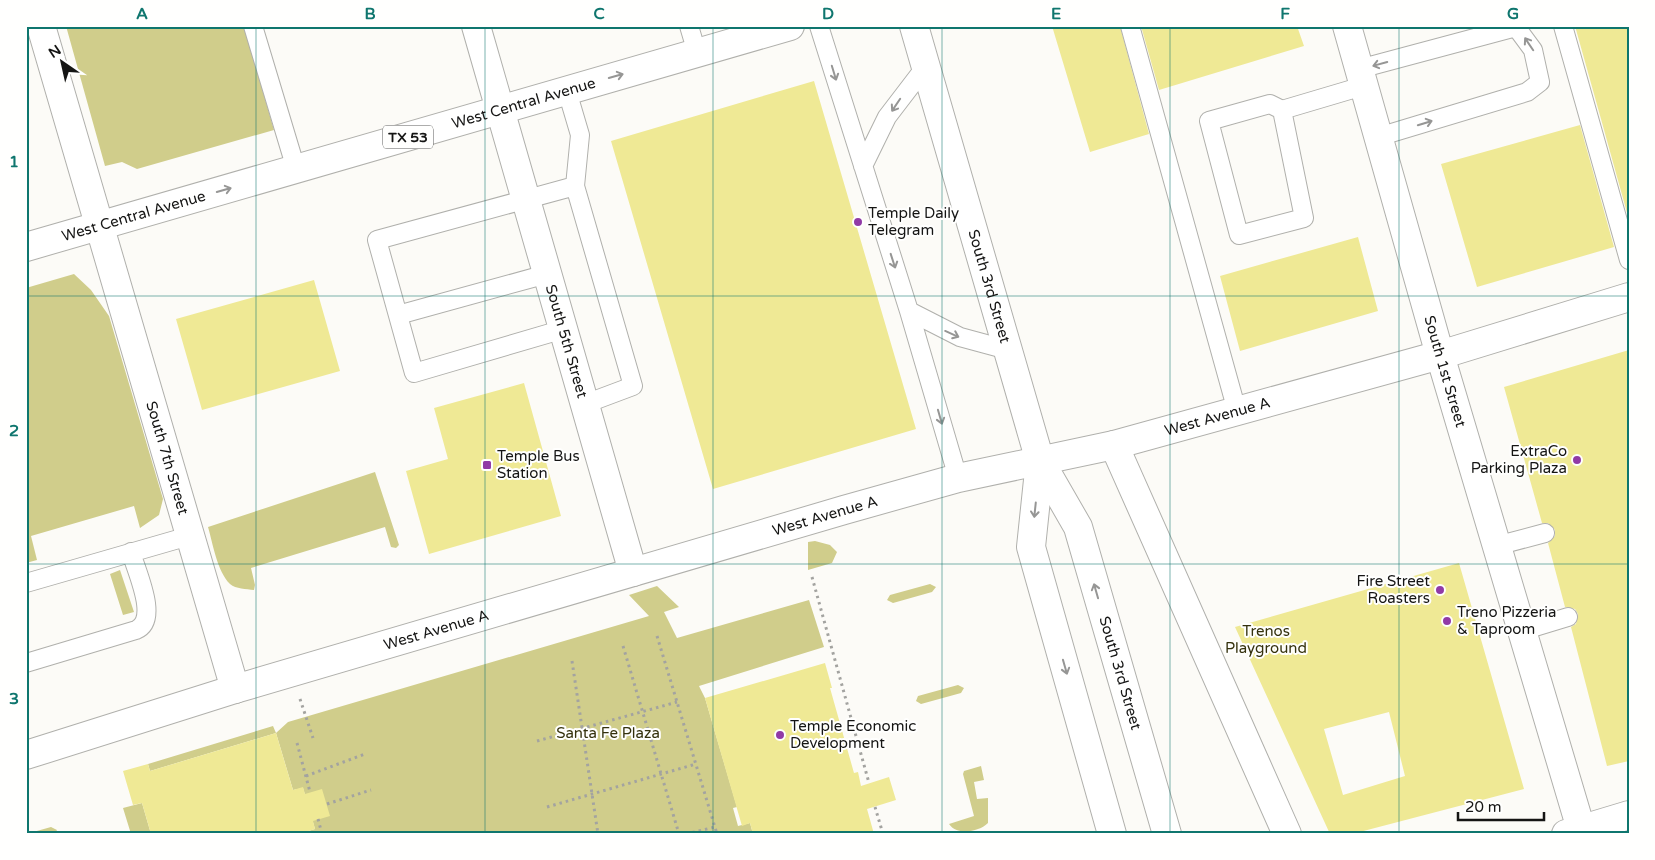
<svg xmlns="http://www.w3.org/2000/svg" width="1655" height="860" font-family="'Varela Round',sans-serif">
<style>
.green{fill:#d0cd8b}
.building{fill:#efe995;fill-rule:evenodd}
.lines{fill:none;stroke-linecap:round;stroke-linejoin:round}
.service-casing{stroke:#b0b0ac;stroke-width:20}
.minor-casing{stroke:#b0b0ac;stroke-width:30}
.primary-casing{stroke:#b0b0ac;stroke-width:30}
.path{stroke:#a3a3a0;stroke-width:3;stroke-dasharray:2.5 4;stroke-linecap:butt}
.service{stroke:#fff;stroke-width:18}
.minor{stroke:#fff;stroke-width:28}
.primary{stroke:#fff;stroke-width:28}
.oneway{stroke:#969695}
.grid{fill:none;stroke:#0f766e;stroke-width:1;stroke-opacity:0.55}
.poi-dot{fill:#913aa6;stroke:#fffffe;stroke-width:2}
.labels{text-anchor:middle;stroke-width:4;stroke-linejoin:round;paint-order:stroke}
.shield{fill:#fffffe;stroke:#5b5b5a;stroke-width:1}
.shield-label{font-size:14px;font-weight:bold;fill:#151514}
.street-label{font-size:15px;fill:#151514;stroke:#fffffe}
.poi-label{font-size:15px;fill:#151514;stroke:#fffffe;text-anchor:start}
.park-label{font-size:15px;fill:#35320d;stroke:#fffffe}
.neatline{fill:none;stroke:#0f766e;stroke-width:2}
.grid-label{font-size:16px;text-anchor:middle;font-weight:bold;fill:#0f766e}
</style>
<rect width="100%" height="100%" fill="#fcfbf7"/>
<path class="green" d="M66,26H244L274,130L137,169L122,162L105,166Z
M74,274L91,290L109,316L163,499L159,515L140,528L134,506L31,536L37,560L26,563V288Z
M375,472L399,545L396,548L391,547L385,527L251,568L255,585L254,590C246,589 236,589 230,584C217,571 213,544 208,527Z
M815,541L830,545L837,552L832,563L808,570V542Z
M120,570L134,612L123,615L110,574Z
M930,584L936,587L932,592L893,603L887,600L890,595Z
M657,586L679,607L664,612L677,638L809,600L824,647L699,686L705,698L737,807L733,808L738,826L750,823L753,834H309L308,831L315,829L303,788L293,790L276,733L150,771L148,764L273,726L276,733L288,722L649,616L629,595Z
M958,685L964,688L961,693L921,704L916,701L918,696Z
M981,766L984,780L974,782L977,799L988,798V823C979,832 957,836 949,824L974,816L963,774L964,771Z
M142,803L151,834H131L123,808Z
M51,827L57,830L55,834H26Z"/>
<path class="building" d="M1052,26H1120L1149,134L1090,152Z
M1141,26H1297L1304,46L1159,90Z
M1575,26H1629V220L1601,119Z
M814,81L916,429L713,489L611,141Z
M1580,125L1614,247L1477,287L1441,164Z
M1358,237L1378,311L1240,351L1220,276Z
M314,280L340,371L202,410L176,319Z
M1629,350V761L1607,766L1571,627L1576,624L1578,614L1575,609L1565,607L1548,543L1555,536V530L1548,523H1542L1504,387Z
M524,383L561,516L429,554L406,471L448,459L434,408Z
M1459,563L1524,789L1352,834H1330L1235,627ZM1389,712L1405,776L1343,795L1324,729Z
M825,663L832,688H830L854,773L858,772L861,786L889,777L896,800L867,809L874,834H753L750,823L742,826L705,698Z
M276,733L293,790L303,787L305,794L322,789L330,816L313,821L315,829L299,834H151L142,803L133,805L123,771L148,764L150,771Z"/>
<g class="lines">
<defs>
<path id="service" d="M253,26L296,169
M689,26L697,53
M819,26L909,311L958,478
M1130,26L1237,411
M1563,26L1629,260
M1359,69L1516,27L1533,50L1540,82L1527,92L1378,137
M567,91L580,135L575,186L633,386L585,404
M1282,110L1304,218L1239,235L1209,121L1270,104L1282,110L1363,86
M863,166L887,117L926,66
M909,311L960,337L1008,350
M398,315L547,274
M564,329L414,373L377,240L575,186
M1496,546L1545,533
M26,583L189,536
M1522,631L1568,617
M26,663L136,630C160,620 136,571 131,552"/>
<g id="minor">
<path id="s1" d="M41,26L235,689"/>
<path id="s2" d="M476,26L633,572"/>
<path id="s3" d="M1347,26L1440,355L1581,829"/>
<path d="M1114,445L1287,834"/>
<path id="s4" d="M26,755L235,689L844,510L958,478L1114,445L1440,355L1629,297"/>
<path d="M1566,834L1629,815"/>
</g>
<g id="primary">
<path id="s5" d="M914,26L1040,461L1078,527L1167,834"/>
<path id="s6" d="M26,247L790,26"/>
<path d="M1040,461L1031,547L1112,834"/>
</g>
</defs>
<use href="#service" class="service-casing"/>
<use href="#minor" class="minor-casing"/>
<use href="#primary" class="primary-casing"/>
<path class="path" d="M812,577L869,783
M657,636L717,834
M623,646L679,834
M572,661L598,834
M300,699L313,738
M537,741L677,702
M297,743L310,792
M306,776L365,754
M327,804L371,790
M547,807L696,764
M875,807L883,834
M318,819L322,834
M686,834L715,827"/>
<use href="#service" class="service"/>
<use href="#minor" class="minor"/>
<use href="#primary" class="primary"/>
</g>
<defs><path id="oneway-shaft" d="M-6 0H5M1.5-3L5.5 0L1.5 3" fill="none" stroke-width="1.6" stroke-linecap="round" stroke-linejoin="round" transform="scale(1.25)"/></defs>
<g class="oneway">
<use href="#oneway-shaft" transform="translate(1529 44) rotate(-124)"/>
<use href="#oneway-shaft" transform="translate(1380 64) rotate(165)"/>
<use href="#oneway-shaft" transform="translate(834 73) rotate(73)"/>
<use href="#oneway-shaft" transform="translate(616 76) rotate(-16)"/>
<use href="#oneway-shaft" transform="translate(896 105) rotate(124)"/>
<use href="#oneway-shaft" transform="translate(1425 123) rotate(-17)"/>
<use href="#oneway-shaft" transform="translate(224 190) rotate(-16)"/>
<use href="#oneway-shaft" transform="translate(893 261) rotate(72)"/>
<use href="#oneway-shaft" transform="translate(952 334) rotate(24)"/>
<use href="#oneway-shaft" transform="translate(940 417) rotate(74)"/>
<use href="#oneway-shaft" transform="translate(1035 510) rotate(96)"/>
<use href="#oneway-shaft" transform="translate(1096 591) rotate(-106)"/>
<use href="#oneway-shaft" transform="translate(1065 667) rotate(74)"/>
</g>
<path class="grid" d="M256,26V834M485,26V834M713,26V834M942,26V834M1170,26V834M1399,26V834M26,296H1629M26,564H1629"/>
<g class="poi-dot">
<circle cx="858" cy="222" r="5"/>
<circle cx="1577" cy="460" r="5"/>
<rect x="482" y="460" width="10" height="10" rx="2.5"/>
<circle cx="1440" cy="590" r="5"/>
<circle cx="1447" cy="621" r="5"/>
<circle cx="780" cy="735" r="5"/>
</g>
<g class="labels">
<rect class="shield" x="383" y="125.5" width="50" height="23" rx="4"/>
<g class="shield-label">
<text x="408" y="142">TX 53</text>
</g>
<g class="street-label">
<text dy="5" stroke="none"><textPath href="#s6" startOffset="518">West Central Avenue</textPath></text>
<text dy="5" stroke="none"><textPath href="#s6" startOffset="112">West Central Avenue</textPath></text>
<text dy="5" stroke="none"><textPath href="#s5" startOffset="271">South 3rd Street</textPath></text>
<text dy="5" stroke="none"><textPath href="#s2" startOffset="328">South 5th Street</textPath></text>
<text dy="5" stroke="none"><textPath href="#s3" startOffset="359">South 1st Street</textPath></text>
<text dy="5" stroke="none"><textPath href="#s4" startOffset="1239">West Avenue A</textPath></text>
<text dy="5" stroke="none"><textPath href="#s1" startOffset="450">South 7th Street</textPath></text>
<text dy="5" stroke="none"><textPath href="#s4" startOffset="834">West Avenue A</textPath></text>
<text dy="5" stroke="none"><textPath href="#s4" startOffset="429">West Avenue A</textPath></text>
<text dy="5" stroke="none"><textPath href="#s5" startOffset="681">South 3rd Street</textPath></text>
</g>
<g class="poi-label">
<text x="868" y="218">Temple Daily<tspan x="868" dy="17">Telegram</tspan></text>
<text x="1567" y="456" text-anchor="end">ExtraCo<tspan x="1567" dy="17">Parking Plaza</tspan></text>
<text x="497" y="461">Temple Bus<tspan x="497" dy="17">Station</tspan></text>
<text x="1430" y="586" text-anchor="end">Fire Street<tspan x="1430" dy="17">Roasters</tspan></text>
<text x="1457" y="617">Treno Pizzeria<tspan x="1457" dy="17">&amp; Taproom</tspan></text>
<text x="790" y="731">Temple Economic<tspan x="790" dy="17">Development</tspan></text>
</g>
<g class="park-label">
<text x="1266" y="636">Trenos<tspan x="1266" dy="17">Playground</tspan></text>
<text x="608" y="738">Santa Fe Plaza</text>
</g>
</g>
<rect width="1655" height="860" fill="none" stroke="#fffffe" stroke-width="55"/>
<g transform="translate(62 62) rotate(326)" stroke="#fffffe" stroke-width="4" paint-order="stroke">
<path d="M0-4L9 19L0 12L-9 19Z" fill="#151514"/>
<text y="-8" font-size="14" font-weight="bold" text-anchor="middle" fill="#151514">N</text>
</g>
<path d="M1458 812v8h86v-8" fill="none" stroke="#151514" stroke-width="2.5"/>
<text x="1465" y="812" font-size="15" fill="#151514" stroke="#fffffe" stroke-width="4" paint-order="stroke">20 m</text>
<rect x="28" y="28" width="1600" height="804" class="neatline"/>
<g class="grid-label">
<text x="142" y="19">A</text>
<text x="370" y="19">B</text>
<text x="599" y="19">C</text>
<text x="828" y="19">D</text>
<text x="1056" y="19">E</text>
<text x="1285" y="19">F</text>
<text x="1513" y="19">G</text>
<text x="14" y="167">1</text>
<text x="14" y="436">2</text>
<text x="14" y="704">3</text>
</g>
</svg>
